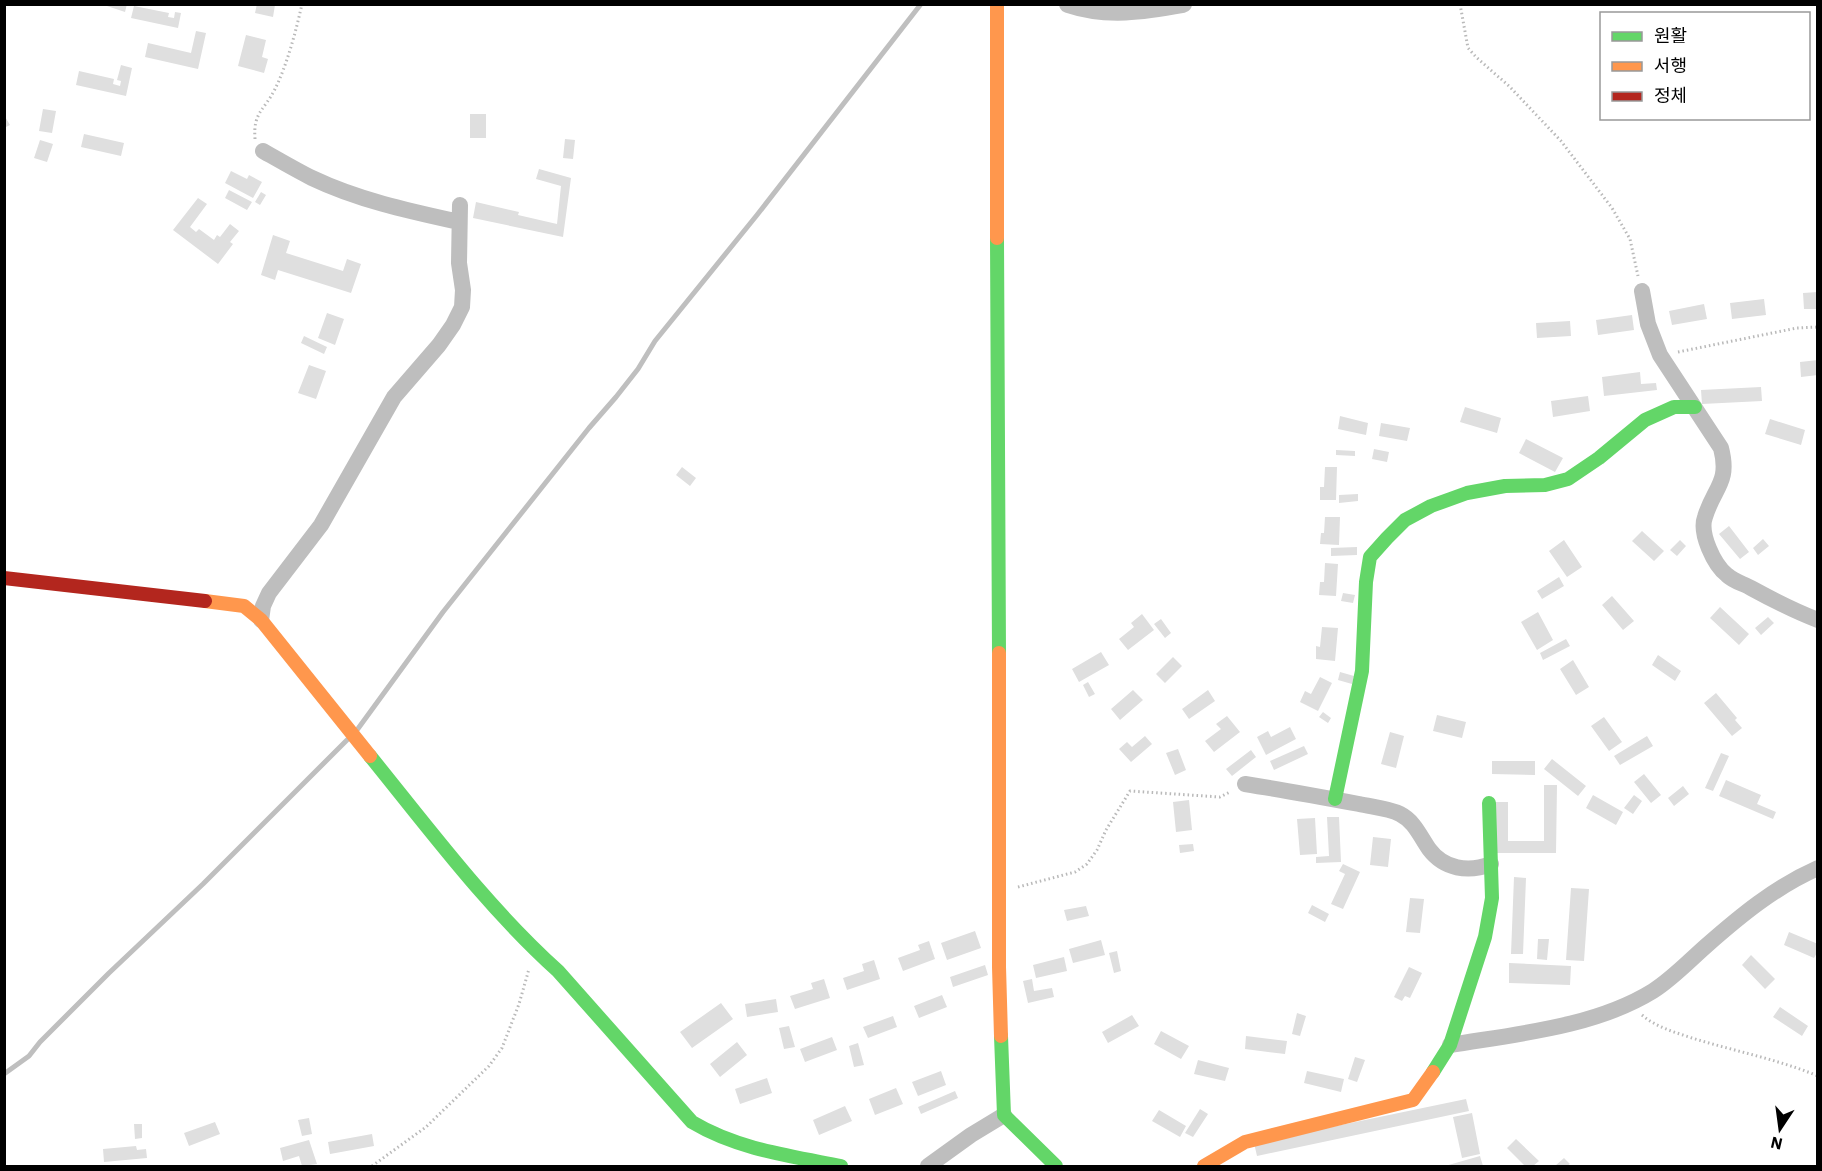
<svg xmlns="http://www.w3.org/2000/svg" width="1822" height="1171" font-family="'IBM Plex Sans','Noto Sans KR',sans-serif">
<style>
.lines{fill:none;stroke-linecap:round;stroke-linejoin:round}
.stream{stroke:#bfbfbf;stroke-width:5}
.canal{stroke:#bfbfbf;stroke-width:18}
.building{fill:#dfdfdf}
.path{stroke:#b9b9b9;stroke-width:3;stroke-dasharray:1.5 3;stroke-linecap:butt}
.street{stroke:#bebebe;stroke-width:16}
.fast{stroke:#63d668;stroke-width:14}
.slow{stroke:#ff974d;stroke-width:14}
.jam{stroke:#b3261e;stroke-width:14}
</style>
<rect width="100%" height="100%" fill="#fff"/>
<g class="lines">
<path class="stream" d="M357,730L443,612L589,428L616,397L638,369L655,341L757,215L921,4
M4,1074L29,1056L40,1042L109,973L203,884L347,740"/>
<path class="canal" d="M1068,4C1106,17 1145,11 1183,4"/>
</g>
<path class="building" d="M101,4H127L125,12Z
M257,4L275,5L273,17L255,13Z
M134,6L169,13L168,17L174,18L175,12L181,13L178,28L131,18Z
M196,31L206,33L198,69L145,57L148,43L191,53Z
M246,35L266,40L262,57L268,59L264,73L238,66Z
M121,65L132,68L126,96L76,85L79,71L114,79L113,84L120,86L121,81L117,80Z
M43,109L56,111L52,133L39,131Z
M470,114H486V138H470Z
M4,115L10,125L4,128Z
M84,134L124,143L121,156L81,147Z
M565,139L575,140L573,159L563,158Z
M40,140L53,144L47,162L34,158Z
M539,169L571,178L563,237L473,218L476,202L519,212L518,215L557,224L561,186L536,179Z
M231,171L247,179L249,175L262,182L253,198L225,183Z
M229,190L252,202L247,210L225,198Z
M261,192L266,195L260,205L255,202Z
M198,198L207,204L190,227L196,232L199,229L214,240L217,235L220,237L230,224L239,231L230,242L233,244L218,264L173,230Z
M273,235L290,241L286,253L343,271L347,259L361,264L351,293L278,270L275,280L261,275Z
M1818,292V309H1804L1803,293Z
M1764,299L1766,315L1732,319L1730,303Z
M1704,304L1707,319L1672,325L1669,311Z
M327,313L344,319L335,345L318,338Z
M1632,315L1634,330L1598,335L1596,320Z
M1570,321L1571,336L1537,338L1536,323Z
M304,336L327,347L324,354L301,343Z
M1818,360V375L1801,377L1800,362Z
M309,365L326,371L316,399L298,393Z
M1640,372L1641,384L1656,383L1657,390L1604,396L1602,377Z
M1761,387L1762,401L1702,404L1701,390Z
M1588,396L1590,411L1553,417L1551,401Z
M1465,407L1501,418L1497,433L1460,422Z
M1340,416L1368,423L1366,435L1338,429Z
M1770,419L1805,430L1801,445L1765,434Z
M1381,423L1410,428L1407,441L1379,436Z
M1526,439L1563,458L1555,472L1519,453Z
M1374,449L1389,452L1387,462L1372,459Z
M1336,450L1355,451V456L1336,455Z
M682,467L696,478L690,486L676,475Z
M1325,467H1337L1336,500H1320V487H1324Z
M1358,494V501L1339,503V495Z
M1325,517H1340L1339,545L1320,544L1321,533H1324Z
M1729,526L1749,552L1740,559L1719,534Z
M1642,531L1664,551L1654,561L1632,541Z
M1763,539L1769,546L1758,555L1753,548Z
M1564,540L1582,567L1567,577L1549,551Z
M1680,540L1686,546L1677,556L1670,550Z
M1357,547V555L1331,556V548Z
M1325,563L1338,564L1336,596L1319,595L1320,582H1324Z
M1559,577L1564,586L1542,599L1537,591Z
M1343,593L1355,595L1353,603L1341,601Z
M1612,596L1634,621L1623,630L1602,605Z
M1720,607L1749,634L1739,645L1710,618Z
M1538,612L1553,640L1537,650L1521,622Z
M1142,614L1154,630L1128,650L1119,639L1134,627L1131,623Z
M1768,617L1774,623L1761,635L1755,628Z
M1161,619L1171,633L1165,638L1154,624Z
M1322,627L1338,628L1335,661L1316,659V646L1320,647Z
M1566,639L1570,646L1543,660L1540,653Z
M1101,652L1109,665L1079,682L1072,669Z
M1658,655L1681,671L1675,681L1652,665Z
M1173,657L1182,666L1165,683L1156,674Z
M1573,660L1589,687L1576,695L1560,669Z
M1340,672L1354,676L1352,684L1338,680Z
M1320,677L1332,683L1318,711L1300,702L1305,691L1311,694Z
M1088,682L1095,694L1089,697L1083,685Z
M1133,690L1143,700L1120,720L1111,709Z
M1208,690L1215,701L1189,719L1182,709Z
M1716,693L1737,718L1735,720L1742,728L1732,736L1704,703Z
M1323,712L1331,718L1328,723L1319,717Z
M1437,715L1466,722L1462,738L1433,731Z
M1227,716L1240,732L1214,752L1205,741L1221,729L1216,724Z
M1604,717L1622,742L1609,751L1591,726Z
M1290,727L1296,739L1266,755L1257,737L1268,731L1271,737Z
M1390,732L1404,736L1396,768L1381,764Z
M1145,736L1152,744L1131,762L1119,749L1127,742L1132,747Z
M1647,736L1653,746L1620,765L1614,756Z
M1304,746L1308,754L1274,770L1270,761Z
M1178,749L1186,770L1175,775L1166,753Z
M1251,750L1256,757L1232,776L1226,769Z
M1721,753L1729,756L1713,791L1705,788Z
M1552,759L1586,786L1578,796L1544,769Z
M1492,761H1535V775L1492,774Z
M1644,774L1661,795L1651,803L1634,782Z
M1726,780L1761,795L1757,804L1776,812L1773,819L1719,796Z
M1544,785H1557L1556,853H1496V802H1508V841H1544Z
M1683,786L1689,794L1674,806L1668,798Z
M1593,795L1623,812L1616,825L1586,808Z
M1634,795L1642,801L1633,814L1624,808Z
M1189,800L1192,830L1176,832L1173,802Z
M1327,817H1339L1341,862L1316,863V857L1329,856Z
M1315,818L1317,854L1300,855L1297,819Z
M1373,837L1391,839L1388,867L1370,865Z
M1193,844L1194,851L1180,853L1179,845Z
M1343,864L1360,872L1343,909L1331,904L1345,874L1339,871Z
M1514,877L1526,878L1523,954H1511Z
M1571,888L1589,889L1584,961L1566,960Z
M1410,898L1424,899L1420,933L1406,932Z
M1312,905L1329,914L1325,922L1308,913Z
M1086,906L1089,916L1067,921L1064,910Z
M975,931L981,948L947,960L941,943Z
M1789,932L1818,944V951L1814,958L1784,945Z
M1538,939H1549L1547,960L1537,959Z
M1101,940L1105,955L1073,963L1069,949Z
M929,941L935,959L903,971L898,958L920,950L918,945Z
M1117,951L1121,971L1114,973L1109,953Z
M1751,955L1775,979L1765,989L1742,965Z
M1064,957L1067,971L1036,978L1033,965Z
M874,960L880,979L847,990L843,978L864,971L862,964Z
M1509,963L1571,966L1570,985L1509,983Z
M985,965L988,975L953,987L950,977Z
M1409,967L1422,973L1410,998L1405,996L1402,1001L1394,997Z
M824,979L830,998L795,1009L790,996L813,989L811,983Z
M1032,979L1034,991L1052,988L1054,997L1028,1003L1023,981Z
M942,995L947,1007L919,1018L914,1006Z
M776,999L778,1012L747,1017L745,1004Z
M721,1003L733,1019L692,1048L680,1032Z
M1780,1007L1808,1026L1802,1036L1773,1017Z
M1297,1013L1306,1016L1300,1036L1292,1034Z
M1132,1015L1139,1026L1108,1043L1102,1032Z
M893,1016L897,1027L868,1038L863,1027Z
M789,1026L795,1047L784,1049L779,1028Z
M1161,1031L1189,1046L1181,1059L1154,1044Z
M1246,1036L1287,1041L1285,1054L1245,1049Z
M832,1037L837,1050L805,1062L800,1049Z
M737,1042L747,1055L720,1077L710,1064Z
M858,1043L864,1065L854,1067L849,1046Z
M1355,1057L1365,1060L1357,1082L1348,1079Z
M1198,1060L1229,1068L1225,1081L1194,1074Z
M941,1071L946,1085L918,1096L912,1082Z
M1307,1071L1344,1079L1341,1092L1304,1083Z
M767,1078L772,1093L740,1104L735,1089Z
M896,1088L903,1104L875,1115L869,1099Z
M955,1091L958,1098L921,1114L918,1107Z
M1466,1099L1469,1111L1257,1156L1254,1143Z
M845,1106L852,1121L819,1135L813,1120Z
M1200,1109L1208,1114L1193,1137L1185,1133Z
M1159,1110L1186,1126L1180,1137L1152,1121Z
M1472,1113L1480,1154L1462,1158L1453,1117Z
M309,1118L312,1134L302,1136L298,1120Z
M215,1122L220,1134L189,1146L184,1133Z
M134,1124H142V1138L135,1139Z
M372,1134L374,1146L330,1154L328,1142Z
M1516,1139L1539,1161L1533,1166H1525L1507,1148Z
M309,1140L317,1164L302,1166L299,1156L283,1161L280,1148Z
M136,1146L137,1150L146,1149L147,1158L104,1162L103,1149Z
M1480,1156L1483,1166H1445Z
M1564,1158L1570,1164L1567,1166H1555Z"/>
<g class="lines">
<path class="path" d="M1460,4L1468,48L1476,57L1510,87L1561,141L1612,208L1630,239L1638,276
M255,139C253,112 264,111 275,89C287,65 296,31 302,4
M1678,352L1797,328L1818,327
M1018,887L1075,872L1087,864L1097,850L1106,830L1130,791L1220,797L1230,792
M1642,1015C1656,1027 1674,1032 1692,1038C1734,1051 1777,1059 1818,1076
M372,1166L426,1127L489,1066L502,1048L519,1004L529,969"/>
<path class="street" d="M263,151C279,160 296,170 312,178C358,200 409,211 459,222
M1642,291L1648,324L1660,355L1721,448C1730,483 1714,487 1705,517C1699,533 1714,565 1727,575C1733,581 1744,584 1751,588C1773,600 1794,611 1818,620
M261,620L263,606L269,593L321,525L394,397L439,345L453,325L462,307L463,290L459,263L460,205
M1245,784C1283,790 1321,797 1359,804C1372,807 1388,808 1400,814C1414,821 1420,836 1429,849C1444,869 1468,873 1491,864
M1450,1045C1516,1034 1595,1027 1653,991C1672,979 1689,961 1706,946C1740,916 1775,887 1818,868
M928,1166L971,1135L1004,1115"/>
<path class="fast" d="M997,238L999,653
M370,756C430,830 487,907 558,971L692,1122C737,1149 790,1156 841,1166
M1335,799L1362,671L1366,582L1370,557L1387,538L1405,520L1431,506L1467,493L1505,486L1545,485L1568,479L1599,458L1645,420L1674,407H1695
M1001,1036L1004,1115L1056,1166
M1433,1072L1450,1045L1485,937L1492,898L1489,803"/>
<path class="slow" d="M997,4V238
M205,601L244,606L261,620L370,756
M999,653V967L1001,1036
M1204,1166L1245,1142L1413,1100L1433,1072"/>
<path class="jam" d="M4,578L205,601"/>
</g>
<rect width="1822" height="1171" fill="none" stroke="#000000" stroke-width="12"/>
<rect x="1600" y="12" width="210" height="108" fill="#ffffff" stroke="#999999" stroke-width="1.5"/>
<rect x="1612" y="32" width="30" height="9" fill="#63d668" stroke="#999999" stroke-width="1.5"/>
<text x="1654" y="42" font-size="18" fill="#000000">원활</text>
<rect x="1612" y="62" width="30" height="9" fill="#ff974d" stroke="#999999" stroke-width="1.5"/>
<text x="1654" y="72" font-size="18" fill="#000000">서행</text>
<rect x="1612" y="92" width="30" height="9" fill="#b3261e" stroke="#999999" stroke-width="1.5"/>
<text x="1654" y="102" font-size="18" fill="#000000">정체</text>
<g transform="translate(1780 1129) rotate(193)" stroke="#ffffff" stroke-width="4.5" paint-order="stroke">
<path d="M0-4.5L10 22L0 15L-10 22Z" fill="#000000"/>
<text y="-9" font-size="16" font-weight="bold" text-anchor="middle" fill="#000000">N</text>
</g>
</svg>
